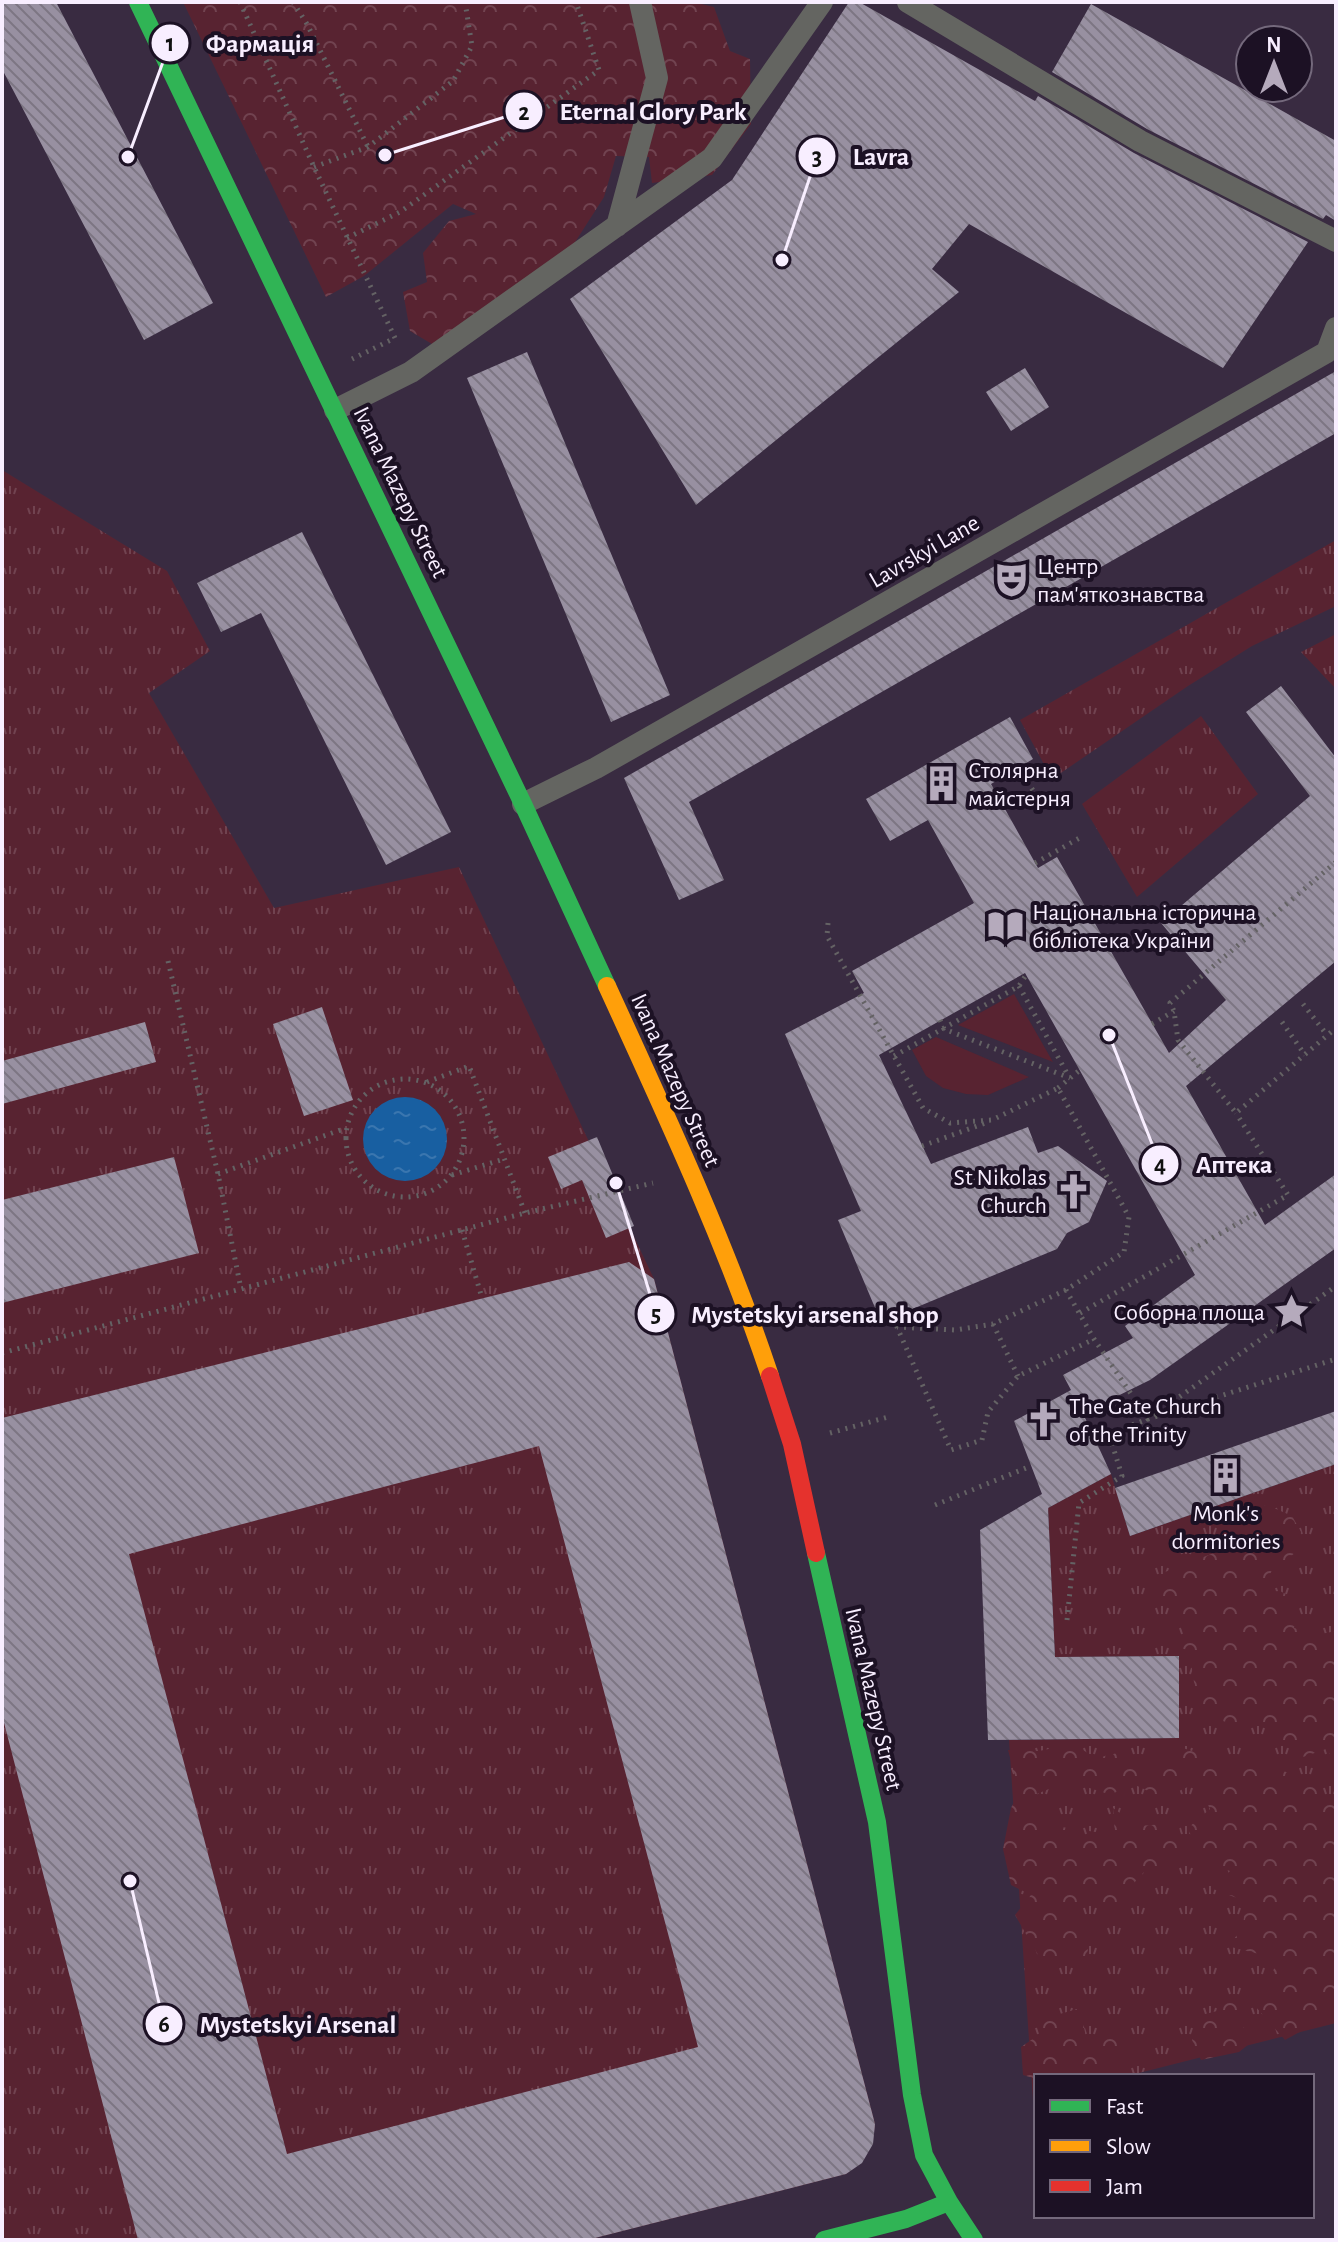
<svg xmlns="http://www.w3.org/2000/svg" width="1338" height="2242" font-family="'Alegreya Sans',sans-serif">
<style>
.grass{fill:url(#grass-tufts)}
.forest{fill:url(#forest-crowns)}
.garden{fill:#582331}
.water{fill:url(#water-ripples)}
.building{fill:url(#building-back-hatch);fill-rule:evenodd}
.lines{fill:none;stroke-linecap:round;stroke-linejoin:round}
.path{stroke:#646264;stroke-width:5;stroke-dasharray:2 6;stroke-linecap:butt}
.lane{stroke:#646561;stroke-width:22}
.fast{stroke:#30b455;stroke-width:18}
.slow{stroke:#ff9f0a;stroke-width:18}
.jam{stroke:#e5322d;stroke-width:18}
.labels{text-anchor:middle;stroke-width:8;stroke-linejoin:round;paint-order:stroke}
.street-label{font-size:24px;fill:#f8eeff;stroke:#1c1124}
.poi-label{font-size:24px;fill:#f8eeff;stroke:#1c1124;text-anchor:start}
.leader{fill:none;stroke:#f8eeff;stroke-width:3}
.callout-dot{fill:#f8eeff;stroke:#1c1124;stroke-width:3}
.mark-label{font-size:24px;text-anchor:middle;font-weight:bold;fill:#111}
.callout-label{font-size:26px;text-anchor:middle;font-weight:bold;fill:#f8eeff;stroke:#1c1124;stroke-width:8;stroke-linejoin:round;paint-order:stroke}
</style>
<defs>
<pattern id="grass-tufts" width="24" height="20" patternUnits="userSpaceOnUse" patternTransform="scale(2)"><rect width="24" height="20" fill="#582331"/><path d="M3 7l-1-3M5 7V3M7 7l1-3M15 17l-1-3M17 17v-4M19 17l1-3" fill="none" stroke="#714350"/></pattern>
<pattern id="forest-crowns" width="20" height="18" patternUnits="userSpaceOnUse" patternTransform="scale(2)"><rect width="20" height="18" fill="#582331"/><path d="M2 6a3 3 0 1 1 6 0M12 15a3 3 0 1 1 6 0" fill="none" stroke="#714350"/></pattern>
<pattern id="water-ripples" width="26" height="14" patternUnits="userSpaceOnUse" patternTransform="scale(2)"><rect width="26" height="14" fill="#185fa1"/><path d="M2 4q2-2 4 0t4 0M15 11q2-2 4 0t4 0" fill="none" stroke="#3a76af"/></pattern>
<pattern id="building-back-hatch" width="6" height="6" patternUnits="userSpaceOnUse" patternTransform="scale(2)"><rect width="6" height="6" fill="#9890a1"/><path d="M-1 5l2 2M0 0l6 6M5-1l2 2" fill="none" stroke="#7d7683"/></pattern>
</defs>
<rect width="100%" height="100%" fill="#392b41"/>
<path class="grass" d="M2,470L167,571L210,651L149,693L274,908L459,867L654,1279L875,2124C872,2150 867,2159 846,2174L587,2240H2Z
M1336,540V606L1252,646L1188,686L1052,779L1020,720Z
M1336,634V689L1301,652Z
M1201,716L1258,794L1137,897L1082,804Z
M1336,1464V2023L1127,2076H1036V2099L1033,2100L1009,1740L1179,1738V1656L1055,1657L1048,1508L1111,1474L1130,1536Z"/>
<path class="forest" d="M183,2H693L714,7L730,51L750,59L751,124L712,175L652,183L649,157L616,156L604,197L570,250L432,344L410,331L403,292L427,282L423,253L449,221L476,214L453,204L364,276L326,297Z
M1267,1505L1292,1516L1301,1532L1295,1553L1272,1570L1262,1592L1280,1591L1301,1602L1294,1628L1321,1634L1336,1631V1763L1326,1749L1303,1757L1271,1737L1261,1719L1245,1728L1204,1715L1194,1682L1189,1650L1154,1643L1187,1637L1155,1586L1165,1572L1219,1551L1234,1517Z
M1073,1744L1096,1758L1122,1752L1151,1765L1177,1746L1213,1758H1256L1303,1780L1330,1798H1336V1929L1325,1930L1327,1946H1336V2012L1285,2040L1255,2006L1279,1959L1227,1946L1243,1929L1245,1901L1213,1889L1230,1871L1200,1860L1188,1828L1210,1809L1197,1783L1163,1798L1131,1783L1111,1795L1068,1781L1032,1796L1025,1809L1043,1823L1072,1829L1079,1854L1089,1831L1115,1835L1113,1808L1138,1826L1179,1823L1181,1856L1144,1872L1112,1907L1079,1896L1075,1917L1092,1934L1085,1961L1041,1960L1015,1915L1031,1895L1011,1885L1003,1849L1011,1808L1019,1791L1008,1750L1039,1751Z
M1224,1995L1244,2007L1237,2026L1263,2033L1239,2052L1201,2060L1192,2040L1194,2017L1217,2011Z
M1077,2009L1084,2027L1088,2049L1098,2050V2032L1120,2026L1131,2045L1101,2076H1067L1060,2071L1056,2076H1036V2079L1023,2075L1021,2047L1040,2034L1041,2016H1053Z"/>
<path class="garden" d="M1014,994L1053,1062L958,1025Z
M936,1037L1029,1077L988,1095L966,1094L943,1088L926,1076L912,1050Z"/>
<path class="water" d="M363 1139a42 42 0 1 1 84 0a42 42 0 1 1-84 0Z"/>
<path class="building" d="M2,2H56L213,303L144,340L2,69Z
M849,2H859L1035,101L1038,96L1134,153L1308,242L1223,368L969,224L932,269L959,292L696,505L570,299L732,180Z
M1091,4L1336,141V221L1326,215L1323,219L1147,129L1052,72Z
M527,352L670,695L611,722L467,378Z
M1025,368L1049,407L1011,431L986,392Z
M1336,371V433L689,802L724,880L679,900L624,778Z
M302,532L451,832L386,865L261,613L221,632L197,583Z
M1281,686L1336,758V961L1186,1086L1265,1225L1336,1174V1248L1150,1380L1083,1413L1080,1407L1111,1474L1048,1508L1055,1657L1179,1656V1738L988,1740L980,1530L1042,1494L1014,1421L1071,1390L1063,1375L1133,1338L1125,1326L1195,1275L1025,973L879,1055L931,1164L1028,1127L1038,1153L1058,1146L1107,1181L1089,1222L1067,1233L1057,1249L881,1322L838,1220L861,1211L785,1034L864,993L852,971L974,903L928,820L890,841L866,799L1010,717L1033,759L991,784L1038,868L1057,857L1169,1053L1226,1000L1161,923L1310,796L1246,712Z
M322,1007L353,1100L304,1116L273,1024Z
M145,1022L156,1062L2,1104V1061Z
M597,1137L634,1226L606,1238L582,1180L561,1189L548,1157Z
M174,1157L199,1253L2,1303V1200Z
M629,1262L654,1279L875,2124L873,2144L862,2163L846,2174L587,2240H138L2,1715V1418ZM539,1446L698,2047L287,2154L129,1554Z
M1336,1411V1464L1130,1536L1115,1488Z"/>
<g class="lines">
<path class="path" d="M240,2L314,167L395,338L352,359
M293,2L307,24L368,147
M314,167L368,147L453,81L472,46L465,2
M347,238L400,212L599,70L576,2
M1019,768L1042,805
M1336,862L1170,1003L1174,1011L1178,1040L1236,1113L1336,1028
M1035,863L1083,836
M828,923L827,936L923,1108L950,1123L992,1120L1058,1088L1129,1217L1124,1252L1066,1290L1094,1339L1148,1419L1336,1286
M168,961L218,1174L241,1289
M1019,986L1069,1077
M1303,1004L1327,1035
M940,1020L944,1029L1070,1078
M1282,1022L1305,1055
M1152,1024L1174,1011
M894,1056L1019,986L1026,975
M346 1138a59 59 0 1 1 118 0a59 59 0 1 1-118 0Z
M427,1082L469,1066L525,1213
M1058,1088L1080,1070
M922,1146L988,1122
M218,1174L346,1128
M452,1175L504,1159
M462,1230L482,1298
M1066,1290L993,1324L955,1330L897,1327L951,1450L982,1440L988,1412L1018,1376L1094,1339
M1080,1313L1288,1195L1236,1113
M993,1324L1018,1376
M2,1353L525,1213L653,1183
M830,1433L888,1417
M1095,1439L1148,1419L1336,1359
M935,1505L1031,1466
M1067,1620L1079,1503L1122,1476L1109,1434"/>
<path class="lane" d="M908,2L1140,141L1336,241
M617,226L657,78L640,2
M335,410L411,372L712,158L822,2
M523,804L596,768L1327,352L1336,328"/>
<path class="fast" d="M138,2L523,804L607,986
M816,1553L877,1822L912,2095L924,2155L949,2202L974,2240
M824,2240L906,2219L949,2202"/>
<path class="slow" d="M607,986C666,1115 725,1241 770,1376"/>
<path class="jam" d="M770,1376L792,1444L816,1553"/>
</g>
<defs>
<symbol id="theatre-bare" viewBox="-9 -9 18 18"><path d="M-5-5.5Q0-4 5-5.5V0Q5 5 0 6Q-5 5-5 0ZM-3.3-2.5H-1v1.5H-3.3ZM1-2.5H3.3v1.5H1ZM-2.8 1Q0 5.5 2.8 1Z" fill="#b5aabc" stroke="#1c1124" stroke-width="2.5" paint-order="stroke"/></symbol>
<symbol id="building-bare" viewBox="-9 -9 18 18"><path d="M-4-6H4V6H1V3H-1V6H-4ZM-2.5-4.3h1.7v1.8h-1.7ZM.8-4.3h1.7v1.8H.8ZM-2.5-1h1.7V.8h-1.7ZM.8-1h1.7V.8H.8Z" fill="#b5aabc" stroke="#1c1124" stroke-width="2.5" paint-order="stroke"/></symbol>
<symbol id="library-bare" viewBox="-9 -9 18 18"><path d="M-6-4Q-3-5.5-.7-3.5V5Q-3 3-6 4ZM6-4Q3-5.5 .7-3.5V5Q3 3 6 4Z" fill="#b5aabc" stroke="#1c1124" stroke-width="2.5" paint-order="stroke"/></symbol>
<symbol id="church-bare" viewBox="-9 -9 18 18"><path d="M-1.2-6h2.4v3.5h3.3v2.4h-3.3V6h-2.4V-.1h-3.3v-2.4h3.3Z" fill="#b5aabc" stroke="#1c1124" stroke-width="2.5" paint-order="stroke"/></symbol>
<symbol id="sight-bare" viewBox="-9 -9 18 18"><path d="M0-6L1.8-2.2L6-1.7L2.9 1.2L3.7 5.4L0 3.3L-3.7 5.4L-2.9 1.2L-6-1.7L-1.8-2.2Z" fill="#b5aabc" stroke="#1c1124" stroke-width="2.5" paint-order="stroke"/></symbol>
</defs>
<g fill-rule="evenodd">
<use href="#theatre-bare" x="986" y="554" width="51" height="51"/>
<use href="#building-bare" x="916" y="758" width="51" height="51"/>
<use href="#library-bare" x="980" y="900" width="51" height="51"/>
<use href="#church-bare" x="1048" y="1166" width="51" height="51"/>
<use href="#sight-bare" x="1266" y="1286" width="51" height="51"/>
<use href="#church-bare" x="1018" y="1394" width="51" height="51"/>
<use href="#building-bare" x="1200" y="1450" width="51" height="51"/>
</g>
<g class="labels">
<g class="street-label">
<text transform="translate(401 492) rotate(64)" y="8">Ivana Mazepy Street</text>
<text transform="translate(924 551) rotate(-30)" y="8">Lavrskyi Lane</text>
<text transform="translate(676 1080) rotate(66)" y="8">Ivana Mazepy Street</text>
<text transform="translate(874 1699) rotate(77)" y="8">Ivana Mazepy Street</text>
</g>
<g class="poi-label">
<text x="1037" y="574">Центр<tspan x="1037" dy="28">пам'яткознавства</tspan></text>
<text x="968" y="778">Столярна<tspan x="968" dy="28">майстерня</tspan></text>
<text x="1032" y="920">Національна історична<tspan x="1032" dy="28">бібліотека України</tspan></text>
<text x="1047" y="1185" text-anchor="end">St Nikolas<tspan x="1047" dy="28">Church</tspan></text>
<text x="1265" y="1320" text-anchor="end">Соборна площа</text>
<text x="1069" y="1414">The Gate Church<tspan x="1069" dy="28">of the Trinity</tspan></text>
<text x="1226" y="1521" text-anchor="middle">Monk's<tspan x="1226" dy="28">dormitories</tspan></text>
</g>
</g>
<path class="leader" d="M128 157L170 43M385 155L524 111M782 260L817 156M1109 1035L1160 1164M616 1183L656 1314M130 1881L164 2024"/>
<g class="callout-dot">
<circle cx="128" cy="157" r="8"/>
<circle cx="385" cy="155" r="8"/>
<circle cx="782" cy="260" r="8"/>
<circle cx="1109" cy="1035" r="8"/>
<circle cx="616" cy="1183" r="8"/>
<circle cx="130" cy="1881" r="8"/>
<circle cx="170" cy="43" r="20"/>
<circle cx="524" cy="111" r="20"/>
<circle cx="817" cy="156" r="20"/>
<circle cx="1160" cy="1164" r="20"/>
<circle cx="656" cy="1314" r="20"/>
<circle cx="164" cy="2024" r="20"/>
</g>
<g class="mark-label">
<text x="170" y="51">1</text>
<text x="524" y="120">2</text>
<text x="817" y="165">3</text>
<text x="1160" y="1172">4</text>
<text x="656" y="1322">5</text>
<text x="164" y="2032">6</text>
</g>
<g class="callout-label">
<text x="260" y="52">Фармація</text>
<text x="653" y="120">Eternal Glory Park</text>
<text x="881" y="165">Lavra</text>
<text x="1234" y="1173">Аптека</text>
<text x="815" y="1323">Mystetskyi arsenal shop</text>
<text x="298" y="2033">Mystetskyi Arsenal</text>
</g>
<rect width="1338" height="2242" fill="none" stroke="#f8eeff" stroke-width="8"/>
<rect x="1034" y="2074" width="280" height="144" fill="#1c1124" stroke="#74697c" stroke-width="2"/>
<rect x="1050" y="2100" width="40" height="12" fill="#30b455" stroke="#74697c" stroke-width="2"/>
<text x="1106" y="2114" font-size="24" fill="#f8eeff">Fast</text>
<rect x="1050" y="2140" width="40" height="12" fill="#ff9f0a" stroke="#74697c" stroke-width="2"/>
<text x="1106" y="2154" font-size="24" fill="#f8eeff">Slow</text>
<rect x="1050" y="2180" width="40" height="12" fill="#e5322d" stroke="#74697c" stroke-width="2"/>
<text x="1106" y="2194" font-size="24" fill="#f8eeff">Jam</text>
<g transform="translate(1274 64)"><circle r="38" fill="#1c1124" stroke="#74697c" stroke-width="2"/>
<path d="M0-6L14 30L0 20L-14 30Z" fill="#b5aabc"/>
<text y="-12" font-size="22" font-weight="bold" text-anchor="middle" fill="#f8eeff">N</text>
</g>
</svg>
